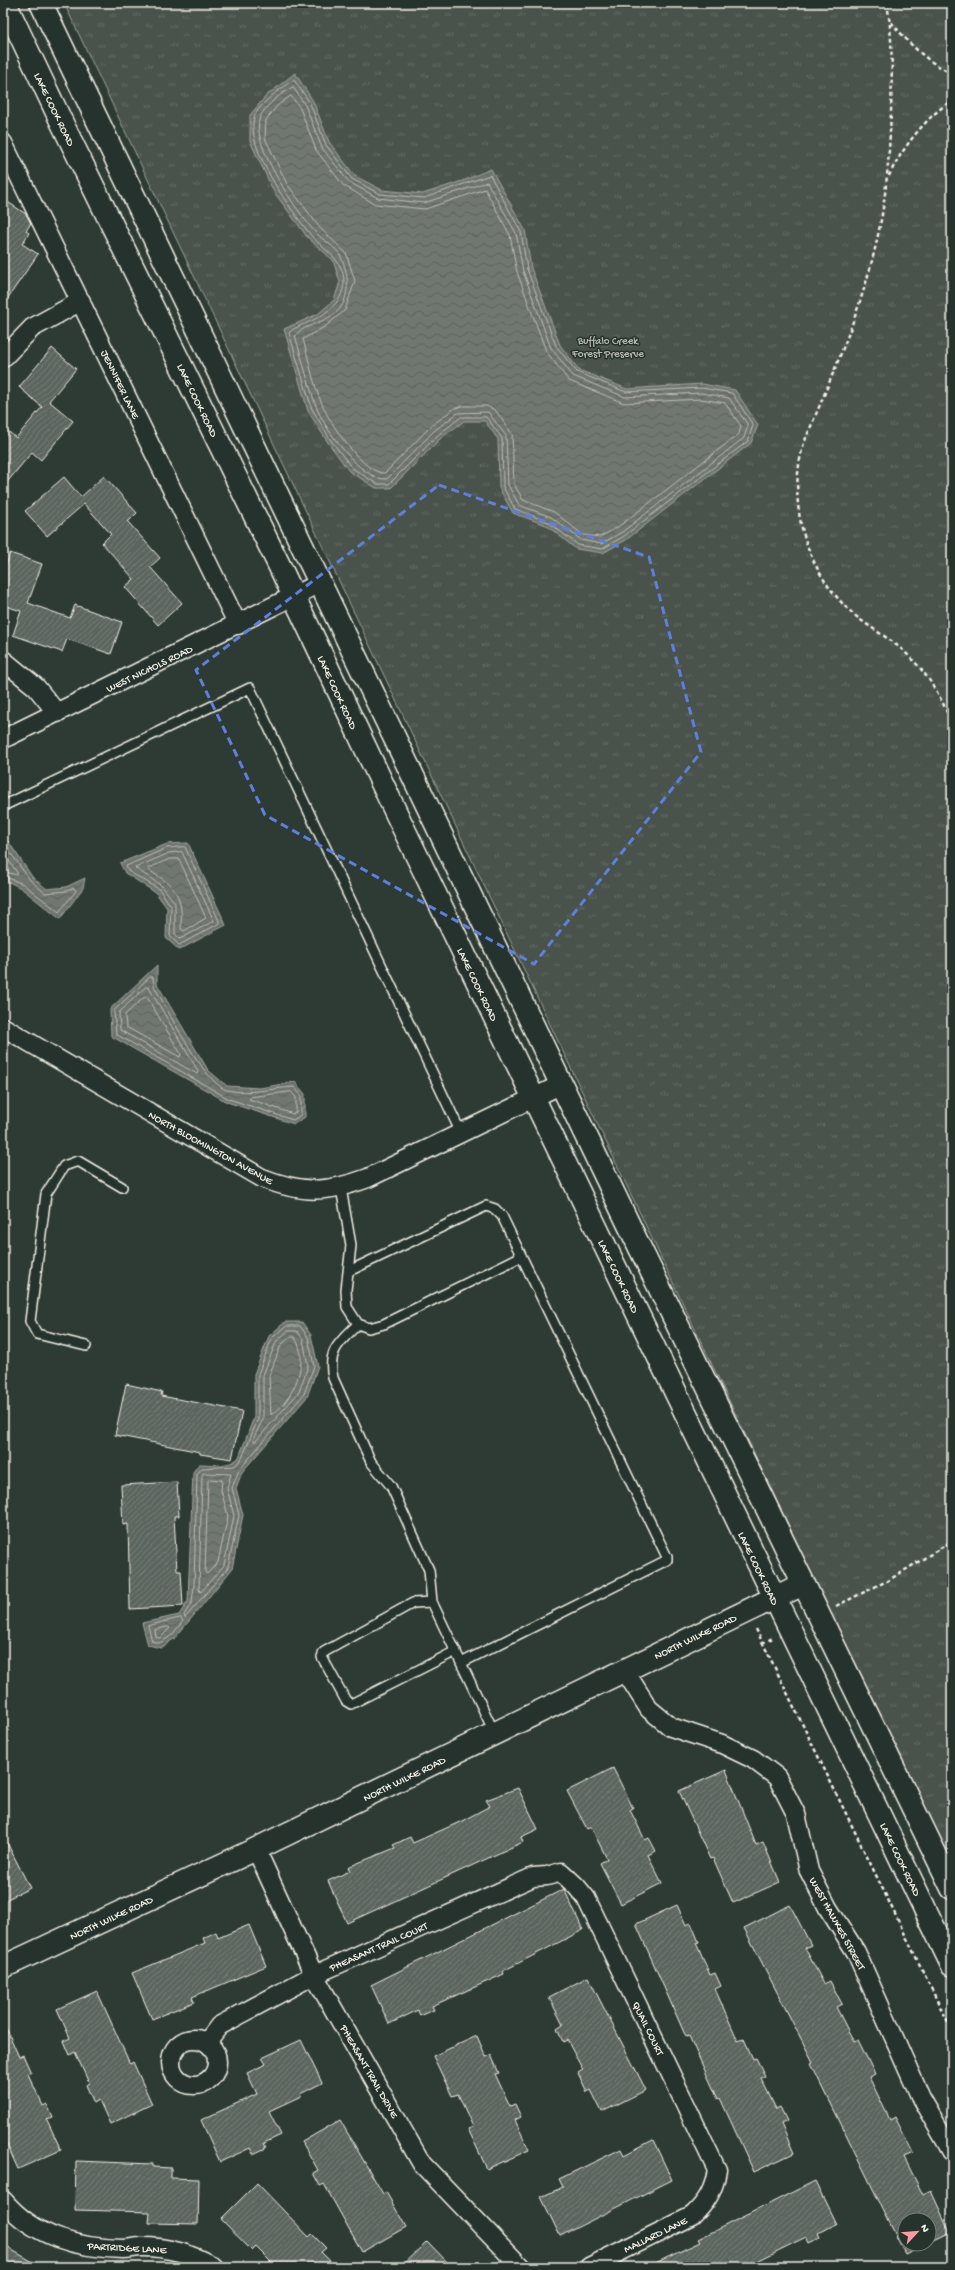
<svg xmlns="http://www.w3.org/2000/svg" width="955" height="2270" font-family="'Gochi Hand',sans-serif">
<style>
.park{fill:url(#park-tufts);stroke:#9ea29a}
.water{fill:url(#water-waves);stroke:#a4a8a0}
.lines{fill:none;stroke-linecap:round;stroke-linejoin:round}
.shore{stroke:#bfc0b8;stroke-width:1}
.building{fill:url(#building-hatch);stroke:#f4f1e8}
.service-casing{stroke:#f4f1e8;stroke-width:12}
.minor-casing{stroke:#f4f1e8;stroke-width:21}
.tertiary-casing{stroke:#f4f1e8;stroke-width:25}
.primary-casing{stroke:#f4f1e8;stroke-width:25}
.path{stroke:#f4f1e8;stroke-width:2.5;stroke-dasharray:4 3;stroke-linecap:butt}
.service{stroke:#26332d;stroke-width:9}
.minor{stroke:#26332d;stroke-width:18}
.tertiary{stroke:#26332d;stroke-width:22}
.primary{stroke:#26332d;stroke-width:22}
.marked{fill:none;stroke:#5e7fdd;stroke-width:3;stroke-dasharray:8 5;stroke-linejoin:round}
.labels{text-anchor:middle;stroke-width:3;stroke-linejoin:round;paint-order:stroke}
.street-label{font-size:11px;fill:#f4f1e8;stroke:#26332d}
.park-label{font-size:11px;fill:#b8b9b1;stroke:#26332d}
</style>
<defs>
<pattern id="park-tufts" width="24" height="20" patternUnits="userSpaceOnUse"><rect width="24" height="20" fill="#48524c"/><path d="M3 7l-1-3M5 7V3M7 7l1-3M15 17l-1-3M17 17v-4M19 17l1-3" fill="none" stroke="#636b66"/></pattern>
<pattern id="water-waves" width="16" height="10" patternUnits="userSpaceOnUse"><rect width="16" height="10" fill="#6f7770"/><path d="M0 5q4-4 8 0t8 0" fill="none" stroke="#5c605b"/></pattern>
<pattern id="building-hatch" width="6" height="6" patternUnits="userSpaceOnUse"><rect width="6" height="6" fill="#5c655e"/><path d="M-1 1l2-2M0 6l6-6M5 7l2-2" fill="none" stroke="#747c75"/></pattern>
</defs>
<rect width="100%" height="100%" fill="#2e3b34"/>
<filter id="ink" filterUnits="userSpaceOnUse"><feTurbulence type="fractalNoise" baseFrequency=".025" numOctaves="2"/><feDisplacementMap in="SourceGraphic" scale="8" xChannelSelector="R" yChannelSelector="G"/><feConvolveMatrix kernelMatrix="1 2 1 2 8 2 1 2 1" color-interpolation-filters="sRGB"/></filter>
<g filter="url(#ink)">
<path class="park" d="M64,3H952V1865L834,1621Z"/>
<path class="water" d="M295,73L313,101L329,142L355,176L382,190L423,194L465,180L491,169L525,230L531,268L560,345L579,370L627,389L702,384L735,390L758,425L751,443L626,540L603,553L576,549L546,525L513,513L499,488L498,439L485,421H464L442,437L391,488H376L349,471L327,441L308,411L284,329L318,314L334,300L340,282L333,260L308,238L274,192L250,141V115L266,96Z
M8,841L33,878L47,889L66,887L85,878L83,888L60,919L21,888L3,879V844Z
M188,843L226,925L179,950L166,938L167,908L156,893L125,873L120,863L167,844Z
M157,965V984L208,1070L227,1086L260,1088L295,1082L305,1094V1117L294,1124L227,1102L111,1036L110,1009Z
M285,1322H302L311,1335L318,1366L307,1397L242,1472L236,1488L243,1515L232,1569L175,1638L161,1648L148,1645L142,1623L179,1615L188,1601L193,1472L199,1464C212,1464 230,1468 239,1457L254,1417V1374L269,1336Z"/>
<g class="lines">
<path class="shore" d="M294,80L310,103L326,145L352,179L380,194L424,198L490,175L521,232L527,269L556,346L577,372L626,392L702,388L732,393L753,425L748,441L624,536L602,549L578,545L548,522L515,509L503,487L502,438L486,417H461L439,434L389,484H377L352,468L330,439L312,409L289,333C292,329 298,327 302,325C321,317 343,306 344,282C344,259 323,250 310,234C291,210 245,148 254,117C258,105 283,86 294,80Z
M293,87L305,105L322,148L349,182L378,198L424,203L487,182L516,233L523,271L551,348L573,376L625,397L701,393L729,398L748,425L744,438L622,532L601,544L581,540L551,517L519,505L508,485L506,436L488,412L458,413L435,430L387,479C361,481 324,428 316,406C308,383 302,359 295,335C306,323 334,322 343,304C350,288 348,273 341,257C337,247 322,240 315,232C298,213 249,143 260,117C265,106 282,92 293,87Z
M291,96L300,108L316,150L343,185L375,204L425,209L485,189L510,235L517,272L546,351L569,381L624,403L701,399L725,403L741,426L739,434L618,527L600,537L583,535L554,512L523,500L514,484L512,434L496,411L487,406H463L455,408L431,426L385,473C364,475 329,422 322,404C313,384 309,360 303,339L326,326L345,310L355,281L346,253L320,228L287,184L265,138L266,120L277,106Z
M3,847L7,848L30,880L45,893L67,891L74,888L76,891L59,912L23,884L3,876
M185,847L220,923L179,945L170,936L171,906L159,889L128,871L126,866L167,848Z
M3,852L18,874L16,875L3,871
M182,852L214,921L180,939L175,934V903L162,886L135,868L169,853Z
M170,859H179L206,918L184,931L181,929C182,910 182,893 164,880C159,876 153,874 148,869Z
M150,977H153L154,986C166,1007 206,1086 227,1090C250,1095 271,1088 294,1087L301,1095V1115L293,1120L229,1099L116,1034L114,1011Z
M146,987L149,988L198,1071L197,1074L120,1030L119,1013Z
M145,997H147L181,1054L180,1057L126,1027L125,1015Z
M291,1092L296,1097V1112L293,1114L249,1099L251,1097Z
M287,1326H300L308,1337L314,1366L304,1394L239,1470L232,1488L239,1515L228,1567L185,1618L184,1615L192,1602L194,1585L197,1474L202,1468L235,1466L242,1458L258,1419V1374L272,1338Z
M288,1331H297L303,1339L308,1366L299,1392L255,1442L253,1439L263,1419V1375L276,1342Z
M291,1337H294C312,1359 292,1403 271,1415L269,1376L281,1345Z
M204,1473L231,1474L227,1488L234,1516L224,1565L201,1592L199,1590L202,1476Z
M210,1479L222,1480L221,1490L228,1516L218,1562L207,1574L205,1572L208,1481Z
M181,1618L183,1621L172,1635L160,1643L152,1641L148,1626Z
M168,1627L170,1628L160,1638L156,1637L155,1630Z"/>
</g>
<path class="building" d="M3,199L26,214L31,223L26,231L29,233L22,244L38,254L3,305Z
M52,348L76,369L49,401L73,421L41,460L32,452L3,487V427L16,438L42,407L19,387Z
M104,476L137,513L128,522L160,558L150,567L182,603L158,625L125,587L134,579L102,543L111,534L84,504L47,536L25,511L64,477L81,497Z
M10,553L42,564L28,603L70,618L75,605L122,622L111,654L67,639L62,652L13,635L21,611L3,605V575Z
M126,1384L162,1392L161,1396L242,1411L232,1459L200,1454V1452L115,1435Z
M177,1482L179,1516H174L177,1571H181L183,1606L130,1609L128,1524L123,1525L121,1485Z
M613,1768L633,1808L630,1810L645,1840L649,1838L656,1851L648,1855L662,1883L621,1904L600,1863L607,1859L591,1827L587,1829L567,1791Z
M726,1770L756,1845L763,1842L780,1882L733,1903L713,1858L710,1859L679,1791Z
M518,1788L538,1829L521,1837L523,1842L347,1923L328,1881L350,1871L348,1867L395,1848L393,1845L410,1837L413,1843L462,1821L490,1806L486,1800Z
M3,1835L30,1888L3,1901Z
M564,1889L583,1930L503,1971L504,1974L432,2006L434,2010L420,2016L418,2010L389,2024L371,1985Z
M677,1905L686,1925L691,1923L699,1942L696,1943L710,1975L715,1973L721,1986L715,1989L738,2041L744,2039L753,2059L756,2058L765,2076L761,2078L776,2109L780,2107L787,2121L781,2124L794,2153L754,2172L720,2098L718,2099L689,2036L686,2037L636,1924Z
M790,1905L811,1945L805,1948L824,1984L830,1981L842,2004L836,2007L854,2042L858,2040L875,2074L869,2077L890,2120L895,2117L913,2153L904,2157L923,2195L931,2191L950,2232L929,2242V2220H905V2244H925L905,2254L811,2063L813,2062L744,1928Z
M249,1925L266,1966L192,1997L194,2002L152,2019L132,1973L205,1943L203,1938L216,1932L218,1938Z
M588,1977L646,2090L602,2112L591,2090L587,2092L578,2073L583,2070L567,2040L563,2042L557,2029L563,2025L549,1997Z
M97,1991L130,2064L133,2062L152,2104L110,2124L99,2100L94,2103L86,2085L89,2083L75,2052L70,2055L64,2041L70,2038L57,2009Z
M3,2021L19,2057L23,2055L31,2073L28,2074L43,2106L47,2104L53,2118L47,2120L61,2150L18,2169L3,2136Z
M477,2036L486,2057L491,2055L499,2073L495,2074L510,2106L515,2104L521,2117L515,2120L529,2150L487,2169L468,2129L473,2127L458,2094L452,2096L433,2056Z
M301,2040L322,2083L300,2094L301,2096L269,2111L281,2135L264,2143L266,2148L253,2154L250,2148L220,2162L201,2120L257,2094L247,2073L266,2064L262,2058Z
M340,2120L383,2194L386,2192L406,2227L362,2252L324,2184L320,2186L313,2173L318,2170L302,2142Z
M653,2140L672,2180L560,2236L541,2197L563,2187L559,2179L621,2149L624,2155Z
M76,2161L153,2164V2167L171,2168V2178L199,2179L198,2224L149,2223L150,2212L75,2210Z
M815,2181L836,2224L819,2233L821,2237L809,2243L806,2237L755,2262L757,2267H647L700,2242L698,2239Z
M257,2183L309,2237L312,2234L326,2248L321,2252L336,2267H276L256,2247L252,2251L221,2219Z
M427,2241L452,2267H400L421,2247Z
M3,2245L42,2267H3Z"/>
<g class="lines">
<defs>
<path id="service" d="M3,806L250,688L461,1133
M341,1188L351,1245L346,1290L347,1307L358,1324L369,1328L384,1324L520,1257
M349,1271L486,1206L495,1209L502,1216L667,1557V1560L461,1663
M358,1324C340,1342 327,1350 333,1378L371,1462L391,1486L429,1570L432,1602L495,1734
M86,1346L37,1334L30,1321L46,1194L64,1166L78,1161L122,1187
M432,1602L413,1603L324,1652L322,1657L346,1701L351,1704L456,1651"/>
<path id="minor" d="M3,143L238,625
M3,358L32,328L81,301
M3,660L36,687L57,713
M3,739L320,583
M3,1027L262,1178C303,1194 327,1193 368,1178L562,1084
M625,1671L649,1709L671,1727L722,1744L753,1759L777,1777L796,1814L809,1871L828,1908L856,1952L921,2098L952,2152
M256,1849L314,1975L422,2164L521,2267
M171 2062a23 23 0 1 1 46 0a23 23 0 1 1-46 0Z
M207,2042L219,2026L314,1975L533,1877L547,1876L561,1872L576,1886L586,1898L717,2170C714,2190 707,2202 692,2216L589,2267
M3,2200C34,2237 77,2248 123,2249C129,2249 135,2247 142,2247C168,2247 192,2254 214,2267"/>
<path id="tertiary" d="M3,1967L256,1849L803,1584"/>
<path id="primary" d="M5,3L62,123L280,567L399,819L952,1965
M41,3L641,1250L952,1888"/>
</defs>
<use href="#service" class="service-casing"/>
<use href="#minor" class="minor-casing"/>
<use href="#tertiary" class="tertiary-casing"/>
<use href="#primary" class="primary-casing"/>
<path class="path" d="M887,3C893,39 892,76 891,112C889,154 887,194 878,235C863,308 832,375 804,443C786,502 805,569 850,611C865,625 883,634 899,647C924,668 940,693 952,724
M891,22C909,43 926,62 952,73
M889,176C900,151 928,114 952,101
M836,1606L889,1580L952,1541
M756,1629L952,2031
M762,1643L773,1638"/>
<use href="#service" class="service"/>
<use href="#minor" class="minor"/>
<use href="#tertiary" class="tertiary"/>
<use href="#primary" class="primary"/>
</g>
</g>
<path class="marked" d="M439,485L649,557L701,752L534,964L265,815L196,670Z"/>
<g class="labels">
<g class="street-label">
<text transform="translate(55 109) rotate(64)" y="4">LAKE COOK ROAD</text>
<text transform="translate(121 384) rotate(64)" y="4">JENNIFER LANE</text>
<text transform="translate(198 400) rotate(64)" y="4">LAKE COOK ROAD</text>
<text transform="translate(149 668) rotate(-26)" y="4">WEST NICHOLS ROAD</text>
<text transform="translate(338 692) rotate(65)" y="4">LAKE COOK ROAD</text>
<text transform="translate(478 984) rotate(64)" y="4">LAKE COOK ROAD</text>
<text transform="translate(211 1147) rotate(29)" y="4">NORTH BLOOMINGTON AVENUE</text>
<text transform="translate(619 1276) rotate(64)" y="4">LAKE COOK ROAD</text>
<text transform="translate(759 1568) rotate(64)" y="4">LAKE COOK ROAD</text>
<text transform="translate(695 1636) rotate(-26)" y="4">NORTH WILKE ROAD</text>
<text transform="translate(404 1778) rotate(-26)" y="4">NORTH WILKE ROAD</text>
<text transform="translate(901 1859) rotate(64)" y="4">LAKE COOK ROAD</text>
<text transform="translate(111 1917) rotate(-25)" y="4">NORTH WILKE ROAD</text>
<text transform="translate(838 1923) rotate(61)" y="4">WEST HAWKES STREET</text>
<text transform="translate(378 1946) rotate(-24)" y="4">PHEASANT TRAIL COURT</text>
<text transform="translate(649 2028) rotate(64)" y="4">QUAIL COURT</text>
<text transform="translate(370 2071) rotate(60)" y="4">PHEASANT TRAIL DRIVE</text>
<text transform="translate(655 2234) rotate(-26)" y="4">MALLARD LANE</text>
<text transform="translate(127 2247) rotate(3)" y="4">PARTRIDGE LANE</text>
</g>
<g class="park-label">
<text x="608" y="344">Buffalo Creek<tspan x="608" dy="13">Forest Preserve</tspan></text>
</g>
</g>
<rect width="955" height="2270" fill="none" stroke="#26332d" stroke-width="16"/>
<rect x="8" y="8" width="939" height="2254" fill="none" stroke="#f4f1e8" stroke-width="1.5" filter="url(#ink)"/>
<g transform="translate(917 2232) rotate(64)"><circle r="19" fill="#26332d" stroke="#787f78"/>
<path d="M0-3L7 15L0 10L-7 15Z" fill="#ff9aa2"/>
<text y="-6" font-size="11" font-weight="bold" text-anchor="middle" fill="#f4f1e8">N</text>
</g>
</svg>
